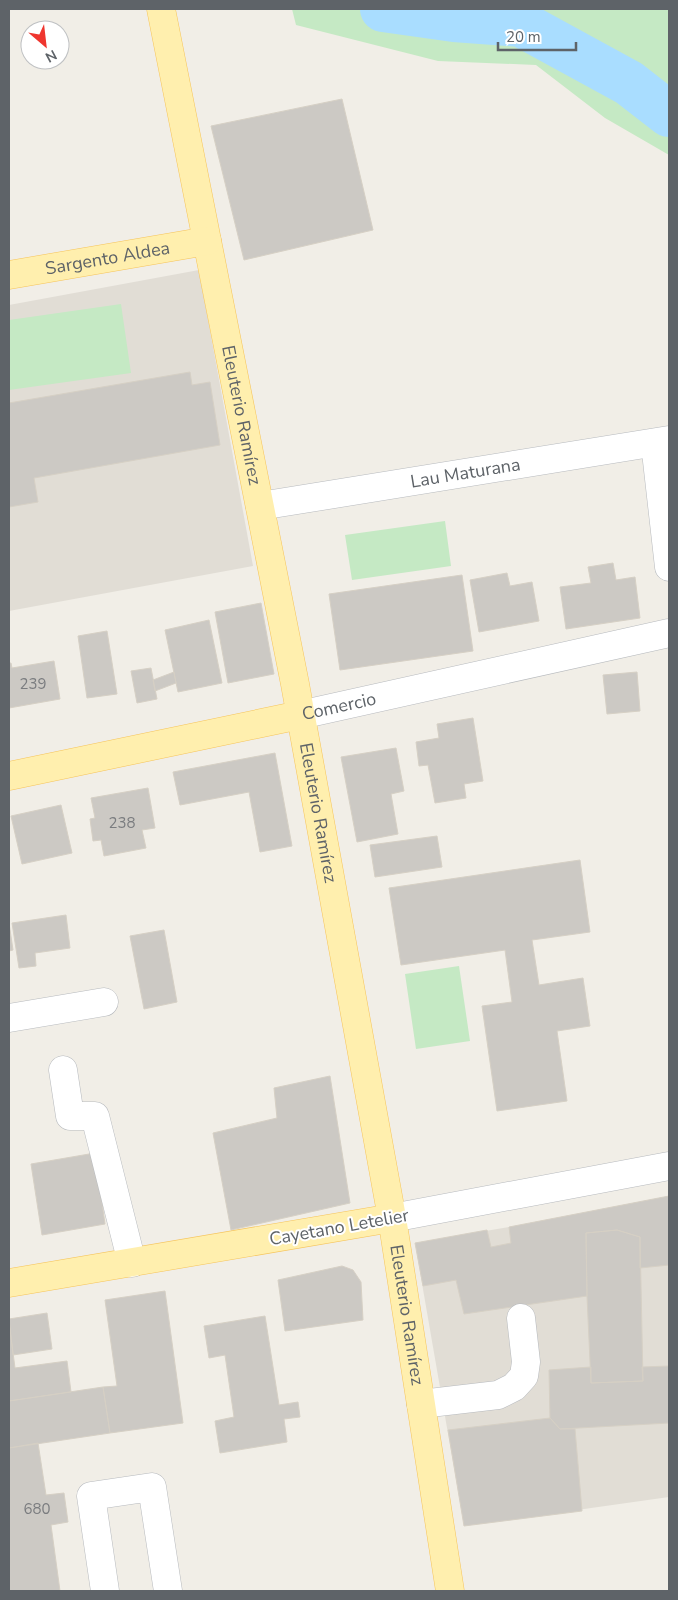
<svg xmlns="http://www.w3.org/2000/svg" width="678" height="1600" font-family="'Nunito Sans',sans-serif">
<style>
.education{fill:#e1ddd5}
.green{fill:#c5e9c4}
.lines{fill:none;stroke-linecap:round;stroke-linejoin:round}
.river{stroke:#a9ddff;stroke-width:46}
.building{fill:#ccc9c4;stroke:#d6d0c5}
.minor-casing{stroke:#b7babe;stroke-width:29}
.major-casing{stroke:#f6c45b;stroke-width:29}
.minor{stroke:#fff;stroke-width:28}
.major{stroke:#ffefae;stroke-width:28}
.labels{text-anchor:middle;stroke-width:4;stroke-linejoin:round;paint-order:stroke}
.number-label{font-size:15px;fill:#7a7c7f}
.street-label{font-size:18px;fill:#5e6368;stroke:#fff}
</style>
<rect width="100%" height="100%" fill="#f1eee7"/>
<path class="education" d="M199,270L253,566L9,611V305Z
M669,1196V1497L464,1526L415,1243L509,1227Z"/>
<path class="green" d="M292,9H669V155L605,118L536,65L438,61L296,25Z
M121,304L131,373L9,390V320Z
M445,521L451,566L352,580L345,535Z
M459,966L470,1041L416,1049L405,974Z"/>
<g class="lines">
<path class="river" d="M383,9L454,19L521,24L629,83L669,114"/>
</g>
<path class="building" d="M342,99L373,230L244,260L211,126Z
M190,372L192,385L210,382L220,445L34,478L38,502L9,507V403Z
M613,563L616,580L635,577L640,618L566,629L560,587L591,583L588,567Z
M507,573L510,586L532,582L539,621L479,632L470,580Z
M462,575L473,651L340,670L329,594Z
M261,603L274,674L228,683L215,612Z
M209,620L222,683L178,692L165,630Z
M107,631L117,694L87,698L78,636Z
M54,661L60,699L9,708V663H11L12,668Z
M151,668L157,699L137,703L131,671Z
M174,672L176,683L155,691L153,680Z
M637,672L640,711L607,714L603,675Z
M473,718L483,781L464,784L466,798L435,803L428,765L419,766L416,742L439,738L437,724Z
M396,748L404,791L391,794L398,834L357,842L341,757Z
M275,753L292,846L260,852L249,792L180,805L173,772Z
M148,788L155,828L142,830L146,848L104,856L101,840L93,841L90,819L95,818L91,798Z
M61,805L72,853L22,864L11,816Z
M437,836L442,867L375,877L370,845Z
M580,860L590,932L532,940L539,985L583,978L590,1026L557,1031L567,1101L497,1111L482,1006L512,1002L505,950L401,965L389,888Z
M66,915L70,948L35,953L36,966L19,968L12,923Z
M9,923L13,950L9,951Z
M164,930L177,1002L144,1009L130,936Z
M330,1076L350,1203L231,1230L213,1133L277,1118L274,1088Z
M95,1153L105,1224L42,1235L31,1164Z
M669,1196V1265L640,1268V1237L617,1230L586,1233L587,1296L464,1314L456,1280L423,1286L415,1243L487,1230L491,1247L511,1243L509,1227Z
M617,1230L640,1237L643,1381L591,1383L587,1296L586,1233Z
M342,1266L353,1270L361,1282L363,1320L285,1331L278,1280Z
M165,1291L183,1423L110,1433L103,1387L117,1386L105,1300Z
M47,1313L52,1349L13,1355L9,1319Z
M265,1316L279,1405L298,1402L300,1417L284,1419L287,1442L220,1453L215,1421L234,1417L225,1355L209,1358L204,1326Z
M9,1322L15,1368L67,1361L71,1392L9,1401Z
M669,1366V1423L560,1429L550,1418L549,1370L591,1367V1383L643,1381L642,1367Z
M103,1387L110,1433L9,1448V1401Z
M550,1418L560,1429H575L582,1511L464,1526L448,1430Z
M38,1443L46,1495L64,1493L68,1522L51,1525L60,1591H9V1448Z"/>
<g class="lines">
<defs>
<g id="minor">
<path d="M655,443L669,567"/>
<path id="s1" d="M260,506L669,440"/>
<path id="s2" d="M300,715L669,633"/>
<path d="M9,1018L104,1002"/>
<path d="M63,1070L70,1116H95L132,1263"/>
<path d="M392,1218L669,1166"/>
<path d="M421,1404L498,1395L514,1387L524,1376L526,1362L521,1318"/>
<path d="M105,1591L91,1496L152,1487L168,1591"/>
</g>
<g id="major">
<path id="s3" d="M161,9L295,684L392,1218L450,1591"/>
<path id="s4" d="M9,275L207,241"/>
<path d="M9,776L300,715"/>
<path d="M9,1283L392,1218"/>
</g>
</defs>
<use href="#minor" class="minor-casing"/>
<use href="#major" class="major-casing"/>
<use href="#minor" class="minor"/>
<use href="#major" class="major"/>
</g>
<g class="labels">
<g class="number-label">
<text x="33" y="689">239</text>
<text x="122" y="828">238</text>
<text x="37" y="1514">680</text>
</g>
<g class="street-label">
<text dy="6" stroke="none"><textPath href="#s4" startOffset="100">Sargento Aldea</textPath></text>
<text dy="6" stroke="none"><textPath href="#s3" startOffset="414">Eleuterio Ramírez</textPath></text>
<text dy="6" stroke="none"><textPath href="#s1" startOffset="208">Lau Maturana</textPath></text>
<text dy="6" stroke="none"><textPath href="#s2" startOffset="40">Comercio</textPath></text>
<text dy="6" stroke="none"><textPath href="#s3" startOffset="819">Eleuterio Ramírez</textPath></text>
<text transform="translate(339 1227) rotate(-10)" y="6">Cayetano Letelier</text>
<text dy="6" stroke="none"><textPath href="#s3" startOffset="1329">Eleuterio Ramírez</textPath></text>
</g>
</g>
<rect width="678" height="1600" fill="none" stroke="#5e6368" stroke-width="20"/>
<g transform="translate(45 45) rotate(152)"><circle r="24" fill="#ffffff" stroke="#bfc1c3"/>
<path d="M0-4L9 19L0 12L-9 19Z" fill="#ef362f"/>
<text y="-8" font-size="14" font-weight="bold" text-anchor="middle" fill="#5e6368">N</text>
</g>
<path d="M498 42v8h78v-8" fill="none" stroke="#5e6368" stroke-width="2.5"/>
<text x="506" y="42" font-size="15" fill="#5e6368" stroke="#ffffff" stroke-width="4" paint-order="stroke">20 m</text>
</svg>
